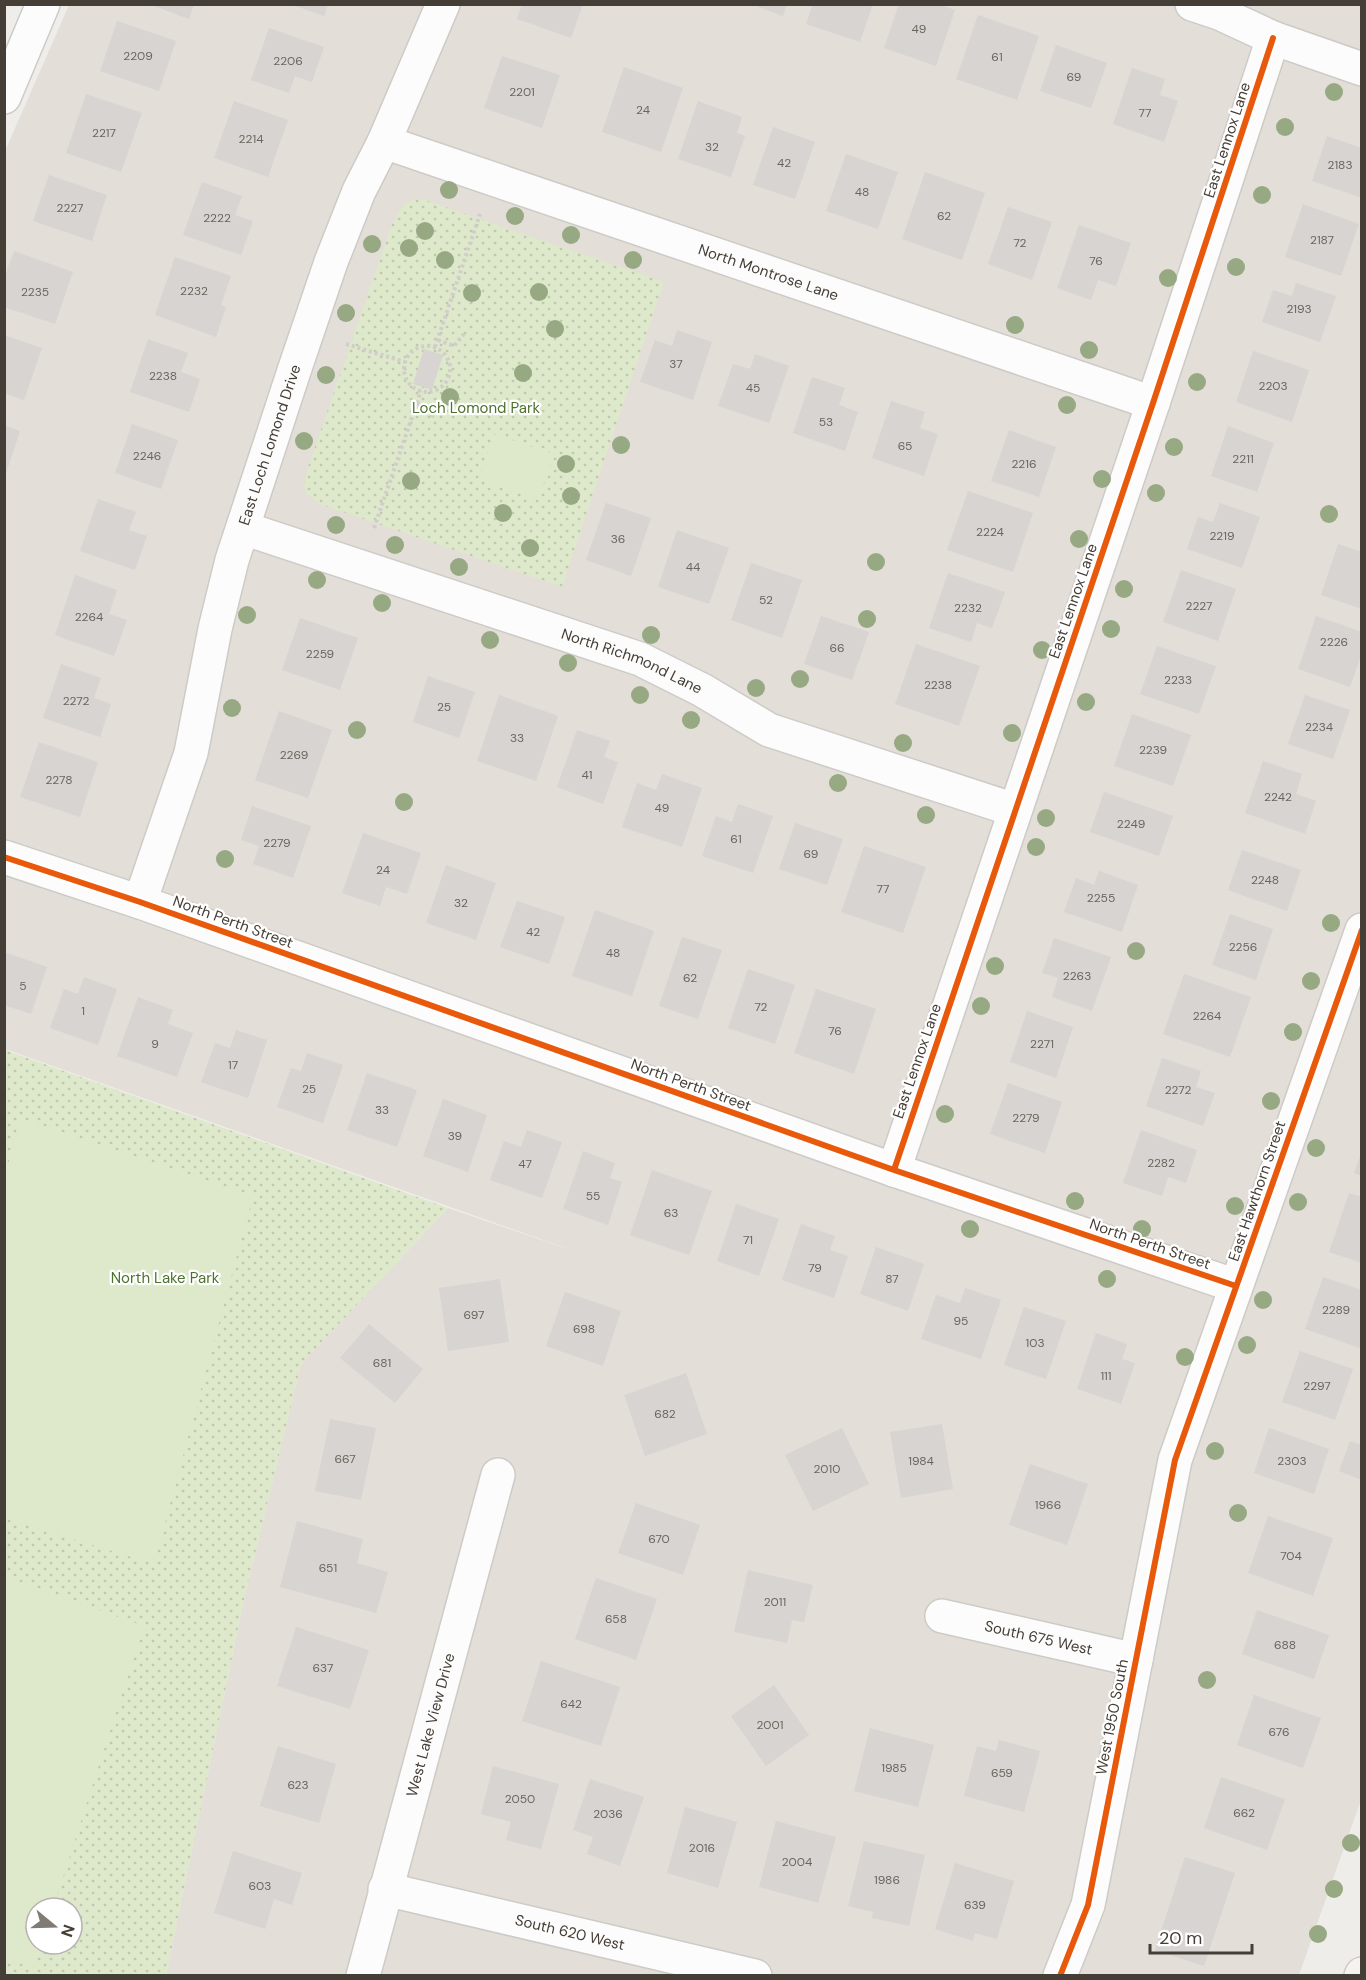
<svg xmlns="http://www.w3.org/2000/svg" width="1366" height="1980" font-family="'DM Sans',sans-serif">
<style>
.residential{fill:#e3ded7}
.grass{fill:url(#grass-dots);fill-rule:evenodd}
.garden{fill:#dee8cb}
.building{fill:#d7d4d1}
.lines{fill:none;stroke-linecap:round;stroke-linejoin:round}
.street-casing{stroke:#cdcbc7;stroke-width:36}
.secondary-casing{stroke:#cec9c1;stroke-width:36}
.path{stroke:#d0cdcb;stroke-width:4;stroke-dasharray:3 3;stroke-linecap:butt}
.street{stroke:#fdfcfc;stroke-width:33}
.secondary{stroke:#f5f3ef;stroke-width:33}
.cycleway-casing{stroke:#fff;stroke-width:10}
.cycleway{stroke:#e8590c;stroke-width:6}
.tree{fill:#96a983}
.labels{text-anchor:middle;stroke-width:4.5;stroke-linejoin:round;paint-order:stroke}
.number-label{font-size:12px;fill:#6b655e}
.street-label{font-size:15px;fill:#453e36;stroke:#fff}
.park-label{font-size:15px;fill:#4d722e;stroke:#fff}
</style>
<defs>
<pattern id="grass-dots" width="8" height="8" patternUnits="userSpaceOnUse" patternTransform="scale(1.5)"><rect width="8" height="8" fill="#dee8cb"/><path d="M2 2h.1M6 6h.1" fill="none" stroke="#c0c8af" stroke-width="1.8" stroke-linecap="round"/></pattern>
</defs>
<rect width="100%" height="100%" fill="#efedea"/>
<path class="residential" d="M69,5H1361L1362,1797L1299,1975H166L245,1595L301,1364L448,1208L588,1256L5,1049V151Z"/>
<path class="grass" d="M414,200H425L664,282L562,587L320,504L306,493L304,484L307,470L392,224L405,203Z
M5,1050L448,1208L301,1364L245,1595L166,1975L5,1976ZM36,1908H72V1944H36Z"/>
<path class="garden" d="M494,434L554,454L538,500L479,480Z
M20,1118L253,1196L154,1564L5,1518L4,1180Z
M5,1577L144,1626L53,1908H36V1944H42L34,1968L5,1958Z"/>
<path class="building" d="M149,4H194L189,19Z
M290,4H328L324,16Z
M522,4H583L571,38L517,19Z
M751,4H787L783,16Z
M813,4H873L860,42L806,24Z
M899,4H938L955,10L936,66L884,48Z
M978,15L1039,36L1017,100L956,79Z
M117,21L176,41L159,91L100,71Z
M269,28L324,47L312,82L295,76L289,93L251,80Z
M1056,45L1107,63L1091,108L1040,91Z
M502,56L560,75L542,128L484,108Z
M624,67L683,88L661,152L602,132Z
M1132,68L1165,79L1160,95L1178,101L1164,142L1113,124Z
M86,94L142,113L121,172L66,153Z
M234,101L288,120L268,177L214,158Z
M698,101L742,117L737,133L745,136L731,177L678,159Z
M773,127L815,142L795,199L753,185Z
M1327,136L1362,148V198L1312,181Z
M846,154L898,172L878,229L826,211Z
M925,172L985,193L962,260L902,239Z
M49,175L107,195L92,241L33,221Z
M202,182L242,196L235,215L253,221L241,255L183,235Z
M1303,204L1359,224L1341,276L1285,257Z
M1008,207L1052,222L1032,280L988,264Z
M1079,225L1131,243L1116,286L1098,280L1091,300L1057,288Z
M14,251L73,272L55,324L4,307V278Z
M175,257L231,276L221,305L226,307L216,337L155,315Z
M1296,283L1336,296L1320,342L1262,322L1273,290L1292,296Z
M677,330L712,342L693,400L640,382L655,340L672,346Z
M4,335L42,348L24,400L4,393Z
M148,339L188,353L181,372L200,379L189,412L130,392Z
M424,349L443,355L432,390L413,384Z
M1253,351L1309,370L1292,422L1236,402Z
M755,354L789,366L769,423L718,406L733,364L750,369Z
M812,377L845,388L839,405L858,412L845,451L793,433Z
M891,401L925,412L920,428L938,434L924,476L872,458Z
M132,424L178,440L161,489L115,473Z
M4,425L20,431L5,476H4Z
M1228,426L1274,443L1257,492L1211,476Z
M1009,430L1056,447L1039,497L991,481Z
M968,491L1033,513L1013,572L947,550Z
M98,499L136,512L129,530L147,536L135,570L80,551Z
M606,503L651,518L631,576L586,560Z
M1220,503L1260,517L1242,568L1187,549L1198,517L1213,522Z
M677,530L729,548L709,604L658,587Z
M1338,544L1362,552V609L1321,595Z
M751,563L802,580L782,638L731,620Z
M1181,570L1236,589L1218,641L1163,622Z
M948,573L1005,592L992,628L977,623L971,642L929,628Z
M75,575L117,590L109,614L127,620L114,656L55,635Z
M821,616L869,632L852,680L804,664Z
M1316,616L1362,632V653L1350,687L1298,669Z
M300,618L358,638L340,690L282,670Z
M916,644L980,666L959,726L895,704Z
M1157,646L1216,666L1199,714L1140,694Z
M61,664L101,678L94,698L111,704L100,737L43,718Z
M428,676L475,692L459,738L413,722Z
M499,695L558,716L536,781L477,761Z
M1305,695L1350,710L1333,759L1288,744Z
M279,711L332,730L308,798L255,780Z
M1132,714L1191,735L1173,786L1114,766Z
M577,730L610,741L604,757L618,762L603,804L557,787Z
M39,742L98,762L80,817L20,797Z
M1263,761L1302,774L1296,794L1316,801L1305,834L1245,813Z
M662,774L702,788L682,847L622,827L637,783L656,790Z
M1104,792L1173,816L1159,856L1090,832Z
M738,804L773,816L753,873L702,856L716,816L732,822Z
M252,806L311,826L293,878L253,864L259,846L241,840Z
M795,823L843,839L827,885L779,869Z
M363,833L421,853L407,894L386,887L380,906L342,893Z
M864,846L926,867L903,933L841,912Z
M1242,850L1301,870L1287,911L1228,890Z
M446,865L496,883L476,940L426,923Z
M1099,871L1138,885L1122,932L1064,912L1076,878L1094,885Z
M517,901L565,917L549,964L500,947Z
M595,910L654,931L632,996L572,976Z
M1230,914L1273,929L1256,980L1212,965Z
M682,937L722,950L698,1019L659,1006Z
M1054,938L1111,957L1092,1011L1052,997L1058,978L1042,973Z
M4,952L47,967L31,1014L4,1005Z
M748,969L795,985L775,1044L728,1028Z
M1184,974L1251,997L1230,1057L1163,1034Z
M84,977L117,989L98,1045L50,1028L64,989L78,994Z
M816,989L876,1009L854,1074L794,1053Z
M138,997L173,1010L168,1024L193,1033L177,1077L117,1056Z
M1027,1011L1073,1027L1056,1078L1010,1062Z
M236,1030L267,1040L248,1098L201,1082L215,1043L230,1048Z
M307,1053L343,1065L323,1123L277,1107L291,1068L301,1071Z
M1162,1058L1201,1071L1196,1087L1215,1093L1203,1126L1146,1106Z
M367,1073L417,1090L397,1147L347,1130Z
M1008,1083L1062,1102L1045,1153L990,1134Z
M443,1099L487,1115L468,1172L423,1156Z
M527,1130L562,1142L542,1198L490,1180L504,1141L521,1147Z
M1141,1130L1197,1150L1186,1183L1168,1177L1162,1196L1123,1183Z
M583,1151L615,1163L610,1178L622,1182L608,1225L563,1209Z
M1362,1151V1176L1354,1173Z
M652,1170L712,1191L689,1255L630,1235Z
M1349,1193L1362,1197V1263L1329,1252Z
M736,1204L779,1219L759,1276L717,1261Z
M801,1224L835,1236L830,1250L848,1256L834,1298L782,1280Z
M876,1247L924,1264L908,1311L860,1294Z
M1323,1277L1362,1290V1344L1360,1348L1305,1329Z
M500,1279L509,1342L448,1351L439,1288Z
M965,1288L1001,1300L981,1359L921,1339L936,1295L960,1303Z
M565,1292L621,1311L603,1366L546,1346Z
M1024,1307L1066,1321L1046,1379L1004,1365Z
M369,1324L423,1369L395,1403L340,1358Z
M1096,1333L1127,1344L1122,1359L1135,1363L1121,1404L1077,1389Z
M1300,1351L1353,1369L1335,1420L1282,1402Z
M686,1373L707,1434L645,1456L624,1395Z
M330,1419L376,1428L361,1500L315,1491Z
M942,1424L953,1489L901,1498L890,1432Z
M842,1428L869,1484L813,1511L785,1455Z
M1269,1428L1329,1449L1314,1494L1254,1473Z
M1350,1441L1362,1445V1480L1339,1471Z
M1030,1464L1088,1484L1067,1545L1009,1525Z
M636,1503L700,1525L683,1575L618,1553Z
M1268,1516L1333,1538L1313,1596L1248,1573Z
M297,1521L363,1539L357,1563L388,1572L376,1613L280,1587Z
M748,1570L813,1585L804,1622L792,1620L787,1643L734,1632Z
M596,1578L657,1599L636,1660L575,1639Z
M1257,1610L1329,1635L1314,1679L1242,1654Z
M296,1627L369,1650L350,1709L277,1686Z
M541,1661L620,1687L601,1746L522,1721Z
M774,1685L809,1735L766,1766L731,1716Z
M1254,1695L1321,1718L1303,1768L1237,1745Z
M870,1728L934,1745L918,1807L854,1791Z
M999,1740L1040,1751L1024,1812L964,1796L977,1746L996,1751Z
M278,1746L336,1764L319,1823L260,1806Z
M493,1766L559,1784L541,1849L506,1840L511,1822L481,1814Z
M1221,1777L1285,1799L1267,1850L1204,1828Z
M590,1779L644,1797L620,1866L587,1854L593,1837L573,1830Z
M685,1807L737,1822L718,1888L667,1873Z
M776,1821L836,1837L818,1903L759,1887Z
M864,1841L925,1855L909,1926L872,1918L873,1912L848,1906Z
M233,1851L302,1873L292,1905L274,1899L265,1929L214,1913Z
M1185,1857L1235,1873L1204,1966L1155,1950Z
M955,1863L1014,1881L997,1939L975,1933L973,1941L935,1929Z"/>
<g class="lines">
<defs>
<g id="street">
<path d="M1192,4L1219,13L1273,38L1362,69"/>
<path d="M4,97L43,4"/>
<path id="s1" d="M384,142L1153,403"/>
<path id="s2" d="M243,528L640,659L702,690L769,730L1015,810"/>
<path d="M4,857L140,902L894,1170L1236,1286"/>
<path id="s3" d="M140,902L191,753L215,629L232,560L294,371L331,262L359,191L384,142L443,4"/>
<path d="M894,1170L1153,403L1273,38"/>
<path id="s4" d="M942,1616L1136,1660"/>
<path id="s5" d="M385,1889L755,1976"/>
<path id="s6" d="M363,1976L498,1475"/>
<path d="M1060,1976L1088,1905L1175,1460L1362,930"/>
</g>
<path id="secondary" d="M1361,1976L1362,1974"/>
</defs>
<use href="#street" class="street-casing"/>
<use href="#secondary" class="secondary-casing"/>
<path class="path" d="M438,340L454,346L464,334
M346,344L405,362
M404 369a23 23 0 1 1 46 0a23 23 0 1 1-46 0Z
M435,347L480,214
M417,404L435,410L431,419
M374,528L421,391"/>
<use href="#street" class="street"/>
<use href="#secondary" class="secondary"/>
<defs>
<path id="cycleway" d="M4,857L140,902L894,1170L1236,1286
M894,1170L1153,403L1273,38
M1060,1976L1088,1905L1175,1460L1362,930"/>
</defs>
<use href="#cycleway" class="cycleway-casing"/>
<use href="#cycleway" class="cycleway"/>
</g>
<g class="tree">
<circle cx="1334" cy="92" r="9"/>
<circle cx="1285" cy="127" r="9"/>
<circle cx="449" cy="190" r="9"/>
<circle cx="1262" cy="195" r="9"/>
<circle cx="515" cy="216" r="9"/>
<circle cx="425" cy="231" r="9"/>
<circle cx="571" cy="235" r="9"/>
<circle cx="372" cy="244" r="9"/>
<circle cx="409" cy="248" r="9"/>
<circle cx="445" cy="260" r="9"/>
<circle cx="633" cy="260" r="9"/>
<circle cx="1236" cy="267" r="9"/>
<circle cx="1168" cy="278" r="9"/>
<circle cx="539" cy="292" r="9"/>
<circle cx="472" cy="293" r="9"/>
<circle cx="346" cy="313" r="9"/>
<circle cx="1015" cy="325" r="9"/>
<circle cx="555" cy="329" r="9"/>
<circle cx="1089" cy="350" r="9"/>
<circle cx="523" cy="373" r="9"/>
<circle cx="326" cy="375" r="9"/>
<circle cx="1197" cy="382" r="9"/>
<circle cx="450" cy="397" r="9"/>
<circle cx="1067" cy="405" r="9"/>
<circle cx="304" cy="441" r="9"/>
<circle cx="621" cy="445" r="9"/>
<circle cx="1174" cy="447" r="9"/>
<circle cx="566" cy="464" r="9"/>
<circle cx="1102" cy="479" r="9"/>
<circle cx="411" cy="481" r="9"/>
<circle cx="1156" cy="493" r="9"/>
<circle cx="571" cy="496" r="9"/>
<circle cx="503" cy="513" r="9"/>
<circle cx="1329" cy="514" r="9"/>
<circle cx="336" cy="525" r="9"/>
<circle cx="1079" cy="539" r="9"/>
<circle cx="395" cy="545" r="9"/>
<circle cx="530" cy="548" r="9"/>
<circle cx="876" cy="562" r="9"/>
<circle cx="459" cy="567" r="9"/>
<circle cx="317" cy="580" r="9"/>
<circle cx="1124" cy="589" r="9"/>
<circle cx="382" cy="603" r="9"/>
<circle cx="247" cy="615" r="9"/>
<circle cx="867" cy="619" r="9"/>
<circle cx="1111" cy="629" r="9"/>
<circle cx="651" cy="635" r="9"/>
<circle cx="490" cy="640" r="9"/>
<circle cx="1042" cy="650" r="9"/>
<circle cx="568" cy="663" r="9"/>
<circle cx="800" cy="679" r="9"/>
<circle cx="756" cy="688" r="9"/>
<circle cx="640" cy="695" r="9"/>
<circle cx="1086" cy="702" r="9"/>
<circle cx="232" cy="708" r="9"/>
<circle cx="691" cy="720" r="9"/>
<circle cx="357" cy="730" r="9"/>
<circle cx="1012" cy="733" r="9"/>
<circle cx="903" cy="743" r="9"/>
<circle cx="838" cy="783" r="9"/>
<circle cx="404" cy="802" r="9"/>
<circle cx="926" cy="815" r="9"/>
<circle cx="1046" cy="818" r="9"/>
<circle cx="1036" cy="847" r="9"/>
<circle cx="225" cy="859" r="9"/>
<circle cx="1331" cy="923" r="9"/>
<circle cx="1136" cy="951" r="9"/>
<circle cx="995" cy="966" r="9"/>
<circle cx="1311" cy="981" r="9"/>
<circle cx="981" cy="1006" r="9"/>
<circle cx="1293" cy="1032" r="9"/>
<circle cx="1271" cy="1101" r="9"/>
<circle cx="945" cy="1114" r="9"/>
<circle cx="1316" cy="1148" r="9"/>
<circle cx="1075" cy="1201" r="9"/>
<circle cx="1298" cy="1202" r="9"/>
<circle cx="1235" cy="1206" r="9"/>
<circle cx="970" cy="1229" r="9"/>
<circle cx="1142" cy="1229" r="9"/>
<circle cx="1107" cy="1279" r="9"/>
<circle cx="1263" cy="1300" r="9"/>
<circle cx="1247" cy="1345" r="9"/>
<circle cx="1185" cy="1357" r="9"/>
<circle cx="1215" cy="1451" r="9"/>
<circle cx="1238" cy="1513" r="9"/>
<circle cx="1207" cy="1680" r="9"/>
<circle cx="1351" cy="1843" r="9"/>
<circle cx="1334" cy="1889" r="9"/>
<circle cx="1318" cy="1934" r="9"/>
</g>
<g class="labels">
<g class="number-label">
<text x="919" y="33">49</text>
<text x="138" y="60">2209</text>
<text x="997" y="61">61</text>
<text x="288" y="65">2206</text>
<text x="1074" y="81">69</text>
<text x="522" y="96">2201</text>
<text x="643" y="114">24</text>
<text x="1145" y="117">77</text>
<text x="104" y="137">2217</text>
<text x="251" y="143">2214</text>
<text x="712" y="151">32</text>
<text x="784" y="167">42</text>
<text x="1340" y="169">2183</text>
<text x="862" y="196">48</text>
<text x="70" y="212">2227</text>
<text x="944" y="220">62</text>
<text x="217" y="222">2222</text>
<text x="1322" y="244">2187</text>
<text x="1020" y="247">72</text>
<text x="1096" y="265">76</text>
<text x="194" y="295">2232</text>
<text x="35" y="296">2235</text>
<text x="1299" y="313">2193</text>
<text x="676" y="368">37</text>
<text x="163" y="380">2238</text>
<text x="1273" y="390">2203</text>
<text x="753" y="392">45</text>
<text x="826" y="426">53</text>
<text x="905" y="450">65</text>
<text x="147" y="460">2246</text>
<text x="1243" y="463">2211</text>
<text x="1024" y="468">2216</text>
<text x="990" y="536">2224</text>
<text x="1222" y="540">2219</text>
<text x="618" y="543">36</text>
<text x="693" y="571">44</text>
<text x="766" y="604">52</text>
<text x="1199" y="610">2227</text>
<text x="968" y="612">2232</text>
<text x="89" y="621">2264</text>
<text x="1334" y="646">2226</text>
<text x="837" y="652">66</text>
<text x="320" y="658">2259</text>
<text x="1178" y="684">2233</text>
<text x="938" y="689">2238</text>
<text x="76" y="705">2272</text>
<text x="444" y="711">25</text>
<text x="1319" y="731">2234</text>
<text x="517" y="742">33</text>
<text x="1153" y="754">2239</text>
<text x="294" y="759">2269</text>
<text x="587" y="779">41</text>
<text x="59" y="784">2278</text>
<text x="1278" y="801">2242</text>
<text x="662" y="812">49</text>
<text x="1131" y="828">2249</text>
<text x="736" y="843">61</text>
<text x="277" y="847">2279</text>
<text x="811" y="858">69</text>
<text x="383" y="874">24</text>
<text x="1265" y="884">2248</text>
<text x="883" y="893">77</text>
<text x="1101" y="902">2255</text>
<text x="461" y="907">32</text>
<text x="533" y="936">42</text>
<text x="1243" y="951">2256</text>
<text x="613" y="957">48</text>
<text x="1077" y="980">2263</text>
<text x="690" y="982">62</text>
<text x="23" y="990">5</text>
<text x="761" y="1011">72</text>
<text x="83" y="1015">1</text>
<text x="1207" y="1020">2264</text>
<text x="835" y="1035">76</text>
<text x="155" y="1048">9</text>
<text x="1042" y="1048">2271</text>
<text x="233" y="1069">17</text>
<text x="309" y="1093">25</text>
<text x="1178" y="1094">2272</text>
<text x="382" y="1114">33</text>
<text x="1026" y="1122">2279</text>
<text x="455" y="1140">39</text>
<text x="1161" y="1167">2282</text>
<text x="525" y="1168">47</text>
<text x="593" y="1200">55</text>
<text x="671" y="1217">63</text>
<text x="748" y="1244">71</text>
<text x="815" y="1272">79</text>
<text x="892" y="1283">87</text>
<text x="1336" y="1314">2289</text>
<text x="474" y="1319">697</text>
<text x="961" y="1325">95</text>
<text x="584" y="1333">698</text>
<text x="1035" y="1347">103</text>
<text x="382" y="1367">681</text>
<text x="1106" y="1380">111</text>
<text x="1317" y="1390">2297</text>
<text x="665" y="1418">682</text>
<text x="345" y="1463">667</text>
<text x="921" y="1465">1984</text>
<text x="1292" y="1465">2303</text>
<text x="827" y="1473">2010</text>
<text x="1048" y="1509">1966</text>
<text x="659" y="1543">670</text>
<text x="1291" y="1560">704</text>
<text x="328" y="1572">651</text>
<text x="775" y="1606">2011</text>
<text x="616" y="1623">658</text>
<text x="1285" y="1649">688</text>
<text x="323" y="1672">637</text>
<text x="571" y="1708">642</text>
<text x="770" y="1729">2001</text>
<text x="1279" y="1736">676</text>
<text x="894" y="1772">1985</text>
<text x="1002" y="1777">659</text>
<text x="298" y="1789">623</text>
<text x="520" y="1803">2050</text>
<text x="1244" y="1817">662</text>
<text x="608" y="1818">2036</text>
<text x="702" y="1852">2016</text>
<text x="797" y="1866">2004</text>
<text x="887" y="1884">1986</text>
<text x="260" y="1890">603</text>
<text x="975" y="1909">639</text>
</g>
<g class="street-label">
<text transform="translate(1227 140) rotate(-72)" y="5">East Lennox Lane</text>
<text dy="5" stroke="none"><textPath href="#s1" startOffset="406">North Montrose Lane</textPath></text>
<text dy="5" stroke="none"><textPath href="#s3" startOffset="476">East Loch Lomond Drive</textPath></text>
<text transform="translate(1073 601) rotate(-71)" y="5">East Lennox Lane</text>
<text dy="5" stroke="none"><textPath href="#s2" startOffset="411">North Richmond Lane</textPath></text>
<text transform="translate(233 922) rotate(20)" y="5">North Perth Street</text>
<text transform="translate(917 1061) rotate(-71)" y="5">East Lennox Lane</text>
<text transform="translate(691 1085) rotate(20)" y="5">North Perth Street</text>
<text transform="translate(1257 1191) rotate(-71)" y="5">East Hawthorn Street</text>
<text transform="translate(1150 1244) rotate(19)" y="5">North Perth Street</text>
<text dy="5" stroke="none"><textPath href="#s4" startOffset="99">South 675 West</textPath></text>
<text transform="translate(1112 1717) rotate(-79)" y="5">West 1950 South</text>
<text dy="5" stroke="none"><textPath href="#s6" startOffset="260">West Lake View Drive</textPath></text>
<text dy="5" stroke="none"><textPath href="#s5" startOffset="190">South 620 West</textPath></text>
</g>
<g class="park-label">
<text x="476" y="413">Loch Lomond Park</text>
<text x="165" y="1283">North Lake Park</text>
</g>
</g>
<rect width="1366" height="1980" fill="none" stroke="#453e36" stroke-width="12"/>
<g transform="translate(54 1926) rotate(109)"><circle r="28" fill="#ffffff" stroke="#b5b2af" stroke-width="1.5"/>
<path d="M0-4.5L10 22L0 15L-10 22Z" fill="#807b75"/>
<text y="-9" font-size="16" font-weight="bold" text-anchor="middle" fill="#453e36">N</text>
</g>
<path d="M1150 1944v9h102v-9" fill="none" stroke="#453e36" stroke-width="3"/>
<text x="1159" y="1944" font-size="18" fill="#453e36" stroke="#ffffff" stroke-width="4.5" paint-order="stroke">20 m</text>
</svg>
